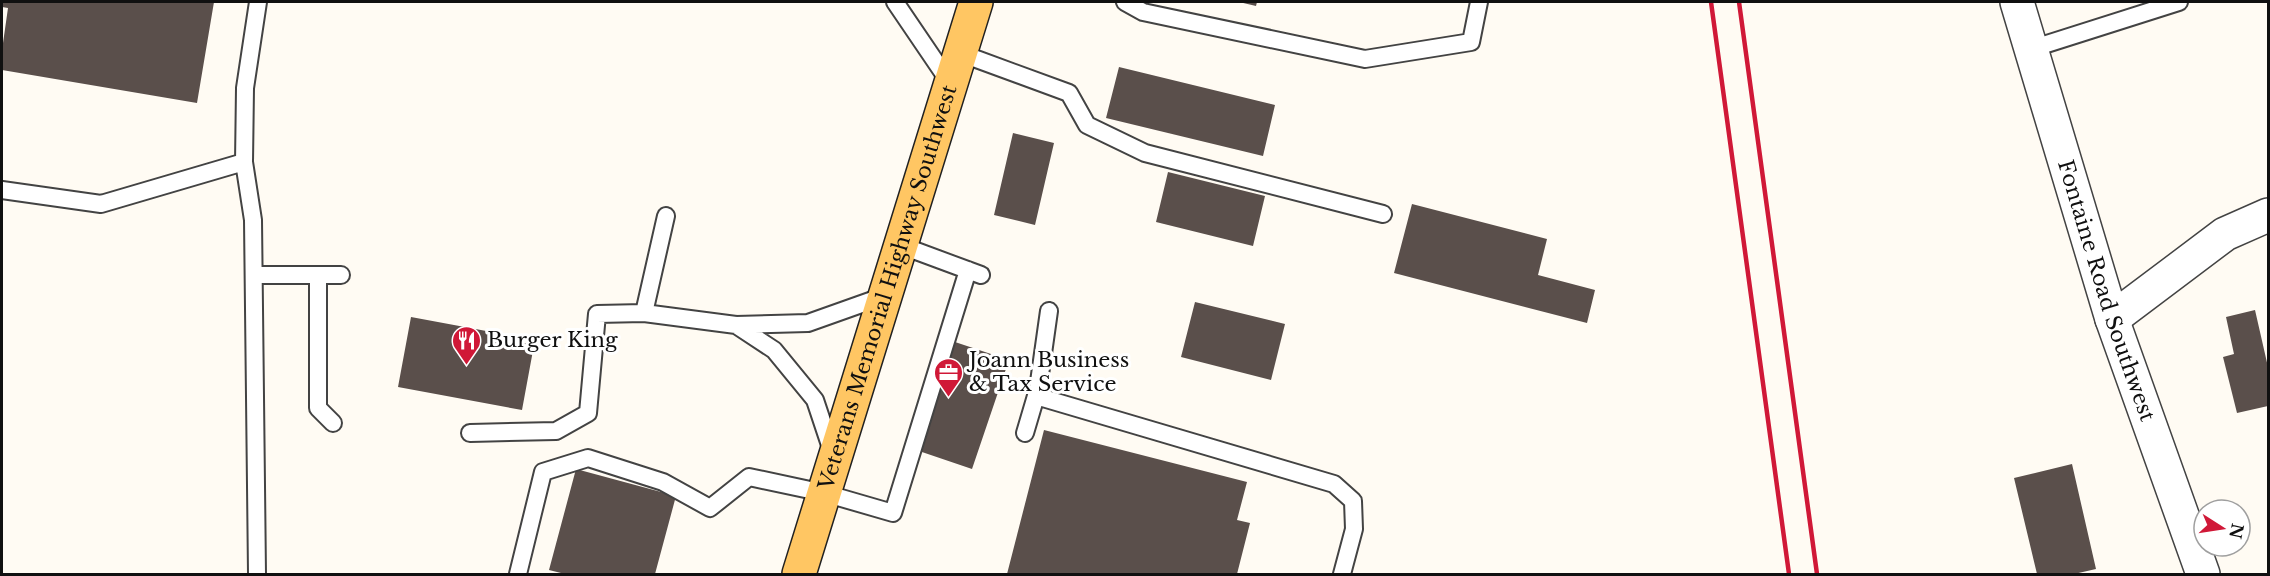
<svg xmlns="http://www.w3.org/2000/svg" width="2270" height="576" font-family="'Libre Baskerville',serif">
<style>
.building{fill:#5a4f4b}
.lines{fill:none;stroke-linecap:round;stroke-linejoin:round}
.service-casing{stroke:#434343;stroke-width:20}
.minor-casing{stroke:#434343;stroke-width:36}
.primary-casing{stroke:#212121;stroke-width:36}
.service{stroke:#fff;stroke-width:16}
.minor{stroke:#fff;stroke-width:33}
.primary{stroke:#ffc663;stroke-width:33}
.rail{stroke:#d01837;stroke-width:4.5}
.labels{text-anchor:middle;stroke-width:6;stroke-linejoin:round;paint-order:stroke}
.street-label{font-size:21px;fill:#101010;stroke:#fff}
.poi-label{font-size:21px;fill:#101010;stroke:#fff;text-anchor:start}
</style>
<rect width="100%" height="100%" fill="#fffbf3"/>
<path class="building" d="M2,2H214L197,103L2,70V50L8,8L2,7Z
M1239,2H1257L1256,6Z
M1119,67L1275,105L1263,156L1106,118Z
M1013,133L1054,143L1035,225L994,215Z
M1168,172L1265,196L1253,246L1156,222Z
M1412,204L1547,239L1538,275L1595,290L1587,323L1394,273Z
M1195,302L1285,324L1271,380L1181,357Z
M2255,310L2268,367V406L2237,413L2223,357L2234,354L2226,317Z
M411,317L497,333L495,338L534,345L522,410L398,387Z
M955,342L1009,360L972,469L919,451Z
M1044,430L1247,482L1237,520L1250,523L1237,574H1007Z
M2072,464L2096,569L2074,574H2037L2014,478Z
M576,469L676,496L655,574H565L549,570Z"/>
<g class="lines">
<defs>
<path id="service" d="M895,2L950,83
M1125,2L1143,12L1365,59L1471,42L1479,2
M2031,49L2179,2
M960,53L1069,93L1087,125L1145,153L1383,214
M2,190L101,204L244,162
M900,245L981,275
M255,275H341
M318,275V408L333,423
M644,313L666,216
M736,325L774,350L815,400L832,451
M1036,396L1334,484L1353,501L1354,529L1342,574
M470,433L556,431L588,413L597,314L644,313L736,325L808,323L884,296
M1025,433L1038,389L1049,311
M257,574L253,220L244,162L245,88L258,2
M518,574L543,472L588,458L663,482L710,508L749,477L824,493L893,513L968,270"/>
<g id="minor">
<path id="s1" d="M2017,2L2112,319L2203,574"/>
<path d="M2112,319L2225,234L2268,215"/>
</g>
<g id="primary">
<path id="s2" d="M799,574L976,2"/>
</g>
</defs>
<use href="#service" class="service-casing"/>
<use href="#minor" class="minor-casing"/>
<use href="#primary" class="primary-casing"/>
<use href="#service" class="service"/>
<use href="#minor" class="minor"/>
<use href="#primary" class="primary"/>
<path class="rail" d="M1711,2L1789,574
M1739,2L1817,574"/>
</g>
<defs>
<symbol id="restaurant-pin" viewBox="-11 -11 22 30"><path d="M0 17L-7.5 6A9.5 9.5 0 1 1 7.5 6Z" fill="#d01837" stroke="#fff"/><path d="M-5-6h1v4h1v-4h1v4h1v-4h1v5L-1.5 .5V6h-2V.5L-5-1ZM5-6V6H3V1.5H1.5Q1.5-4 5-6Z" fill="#fff"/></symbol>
<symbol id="office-pin" viewBox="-11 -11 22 30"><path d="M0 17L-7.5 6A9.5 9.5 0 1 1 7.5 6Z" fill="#d01837" stroke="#fff"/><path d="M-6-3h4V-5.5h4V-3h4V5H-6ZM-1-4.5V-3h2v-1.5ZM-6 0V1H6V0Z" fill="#fff"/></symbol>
</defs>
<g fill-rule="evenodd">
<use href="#restaurant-pin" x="450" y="324" width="33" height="45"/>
<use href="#office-pin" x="932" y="356" width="33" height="45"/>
</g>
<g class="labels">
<g class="street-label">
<text dy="7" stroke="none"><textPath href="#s2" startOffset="300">Veterans Memorial Highway Southwest</textPath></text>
<text dy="7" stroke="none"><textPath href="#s1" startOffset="302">Fontaine Road Southwest</textPath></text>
</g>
<g class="poi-label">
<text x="487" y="347">Burger King</text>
<text x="969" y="367">Joann Business<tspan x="969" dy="24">&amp; Tax Service</tspan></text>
</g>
</g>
<rect width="2270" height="576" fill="none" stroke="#101010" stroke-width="6"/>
<g transform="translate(2222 528) rotate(102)"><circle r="28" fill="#ffffff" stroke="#9f9f9f" stroke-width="1.5"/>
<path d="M0-4.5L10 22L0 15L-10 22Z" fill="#d01837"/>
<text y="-9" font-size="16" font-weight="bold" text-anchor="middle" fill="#101010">N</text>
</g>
</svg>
